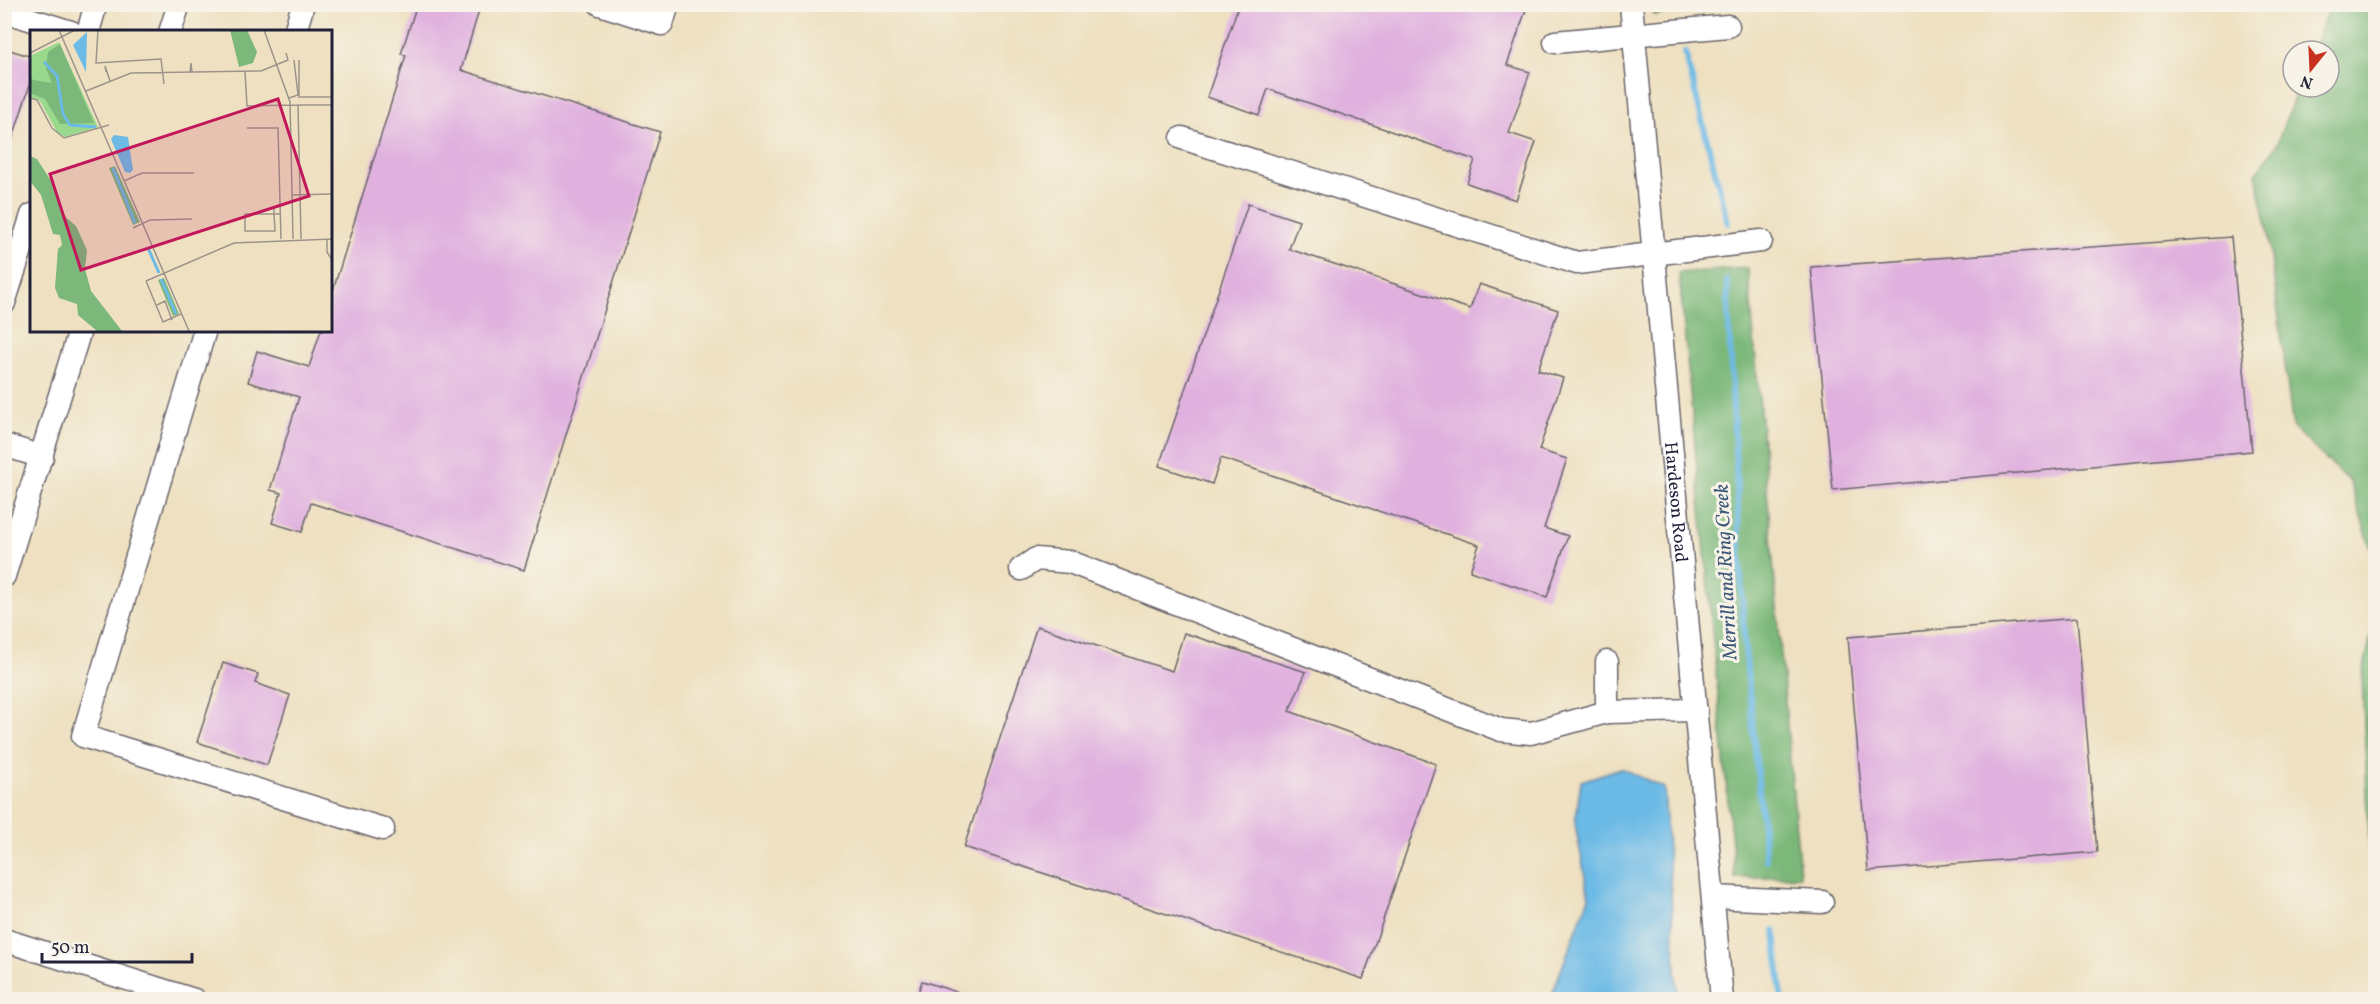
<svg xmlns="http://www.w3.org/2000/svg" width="2380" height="1004" font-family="Vollkorn,serif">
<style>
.forest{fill:#7bb879;stroke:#4e6d5a;stroke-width:1.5}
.water{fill:#6cbae6;stroke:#476e90;stroke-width:1.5}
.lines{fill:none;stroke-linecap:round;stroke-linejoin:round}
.stream{stroke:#6cbae6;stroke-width:6}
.building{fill:#e0b0df}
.minor-casing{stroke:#69646a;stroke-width:25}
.minor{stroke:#fff;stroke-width:22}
.labels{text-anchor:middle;stroke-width:6;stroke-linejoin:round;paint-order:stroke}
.street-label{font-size:18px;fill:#22223b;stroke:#f7f3e8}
.water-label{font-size:20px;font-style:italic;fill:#3c5777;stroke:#f7f3e8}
.inset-river{fill:none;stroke:#6cbae6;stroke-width:3}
.inset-road{fill:none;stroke:#9c948b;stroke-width:1.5}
.view{fill:#c2185b;fill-opacity:0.15;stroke:#c2185b;stroke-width:3}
.inset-edge{fill:none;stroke:#22223b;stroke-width:3}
</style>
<rect width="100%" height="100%" fill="#f7f3e8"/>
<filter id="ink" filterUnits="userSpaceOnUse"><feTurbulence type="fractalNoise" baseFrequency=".0167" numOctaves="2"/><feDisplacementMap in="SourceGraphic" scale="12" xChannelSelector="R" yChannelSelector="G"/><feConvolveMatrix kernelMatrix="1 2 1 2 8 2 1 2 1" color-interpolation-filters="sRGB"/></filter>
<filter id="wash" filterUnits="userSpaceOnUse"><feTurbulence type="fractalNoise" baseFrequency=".008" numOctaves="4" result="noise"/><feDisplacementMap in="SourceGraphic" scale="24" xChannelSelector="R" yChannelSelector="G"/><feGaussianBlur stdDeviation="1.35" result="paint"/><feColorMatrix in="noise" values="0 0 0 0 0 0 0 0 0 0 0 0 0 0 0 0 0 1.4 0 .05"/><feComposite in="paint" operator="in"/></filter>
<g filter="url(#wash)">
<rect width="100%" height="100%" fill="#eee0c0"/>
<path class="forest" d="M1653,5H1709L1710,10L1654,15Z
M2330,5H2375V562L2350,482L2293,428L2267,226L2256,173L2276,146L2298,87H2329V51H2312Z
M1748,268L1800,876L1735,878L1679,273Z
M2375,616V884L2370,862L2362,677Z"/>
<path class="water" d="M1621,768L1664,788L1678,999H1550L1589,897L1575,824L1581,781Z"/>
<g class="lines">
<path class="stream" d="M1685,52L1728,223
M1727,281L1744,638L1766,860
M1775,931L1782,1000"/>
</g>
<g id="blocks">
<path class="building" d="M417,4H481L461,70L660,132L524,570L311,503L302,532L272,523L281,493L270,490L299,397L248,382L257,351L309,367L321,330H330V300L406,55L401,54Z
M1239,4H1528L1507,65L1530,72L1509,133L1536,142L1516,200L1467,183L1475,160L1268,89L1259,115L1207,97Z
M4,48L32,57V78L8,153L4,152Z
M1248,204L1299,221L1289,249L1470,309L1479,284L1558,310L1538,370L1563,378L1539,450L1567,459L1544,528L1568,536L1547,597L1470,571L1479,545L1221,458L1212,484L1159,466Z
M2231,237L2252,451L1833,490L1811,267Z
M2077,618L2097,852L1868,871L1848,637Z
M1037,626L1172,671L1184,633L1306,672L1289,711L1436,764L1363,979L964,847Z
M223,663L258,674L255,683L290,695L267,765L197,742Z
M922,981L969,996V999H916Z"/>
</g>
</g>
<g filter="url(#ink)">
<use href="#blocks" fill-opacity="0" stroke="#69646a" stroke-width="1.5"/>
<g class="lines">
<defs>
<g id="minor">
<path d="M600,4L662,24L668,4"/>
<path id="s1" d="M1631,4L1722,1000"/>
<path d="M4,11L71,32"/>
<path d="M88,32L96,4"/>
<path d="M170,32L179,4"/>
<path d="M295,32L303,4"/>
<path d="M1555,42L1728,26"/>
<path d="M1182,138L1577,263L1761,241"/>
<path d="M4,303L32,215"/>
<path d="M205,330L83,736L383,829"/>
<path d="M4,445L42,457"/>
<path d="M1021,569L1036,559L1070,562L1501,730L1531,733L1607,712L1696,710"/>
<path d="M4,576L80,330"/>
<path d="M1607,662V712"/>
<path d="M1713,897L1822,902"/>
<path d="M4,940L194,1000"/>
</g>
</defs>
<use href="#minor" class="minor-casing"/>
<use href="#minor" class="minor"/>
</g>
</g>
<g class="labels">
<g class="street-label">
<text dy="6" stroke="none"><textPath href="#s1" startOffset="500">Hardeson Road</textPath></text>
</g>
<g class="water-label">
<text transform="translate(1725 572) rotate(-93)" y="7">Merrill and Ring Creek</text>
</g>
</g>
<g transform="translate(30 30)">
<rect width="302" height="302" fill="#eee0c0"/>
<path d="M29,12L68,97L35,107L27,102L10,71L0,67V26Z" fill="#9ad88e"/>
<path d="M200,0H217L227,22L223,33L209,37ZM30,14L64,93L30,94L15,69L0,63V45L3,50L22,53L16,39L18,22ZM0,126L7,129L25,157L32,184L46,196L57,220L55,239L61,261L92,301H67L48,285L47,274L29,268L25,258L28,219L32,215L30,205L23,204L11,165L0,151ZM85,136L110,192L103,195L79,138ZM134,248L149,284L143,286L128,250Z" fill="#7bb879"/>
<path d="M57,2L56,42L43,15ZM84,105L98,107L103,140L100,143L95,142L81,109Z" fill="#6cbae6"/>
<path class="inset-river" d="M14,32L27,46L33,84L40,95L66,97M83,138L105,193M118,218L129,243M131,249L146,284"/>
<path class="inset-road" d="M29,0L159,301M68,0L66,33L131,29L134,54M234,0L260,72L263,209M0,23L45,0M269,30V67H302M76,42L75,36L80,51M160,42L161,33L162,42M215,42L217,76L268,75L271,209M56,61L101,43L231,41L258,30L256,23M0,68L7,70L22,98L34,108L79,95M259,68L268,65L264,30M268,75H302M217,98H248L251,209M94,151L112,143H164M262,165L302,164M244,177V184L245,201H215V184H250M103,198L120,190L162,189M297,209V222L302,230M116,251L204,213L302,209M116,251L133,292L151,284M127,275L135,271L142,290"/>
<path class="view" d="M248,69L279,166L51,240L20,144Z"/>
<rect width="302" height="302" class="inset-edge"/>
</g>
<rect width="2380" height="1004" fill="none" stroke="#f7f3e8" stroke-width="24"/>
<g transform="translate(2311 69) rotate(198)"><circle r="28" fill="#f7f3e8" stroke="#a29fa3" stroke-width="1.5"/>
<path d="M0-4.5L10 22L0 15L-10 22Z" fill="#c8321e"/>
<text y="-9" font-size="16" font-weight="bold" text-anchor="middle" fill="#22223b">N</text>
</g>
<path d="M42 953v9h150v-9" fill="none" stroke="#22223b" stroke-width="3"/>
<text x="51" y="953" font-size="18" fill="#22223b" stroke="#f7f3e8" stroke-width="4.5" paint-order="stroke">50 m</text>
</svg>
